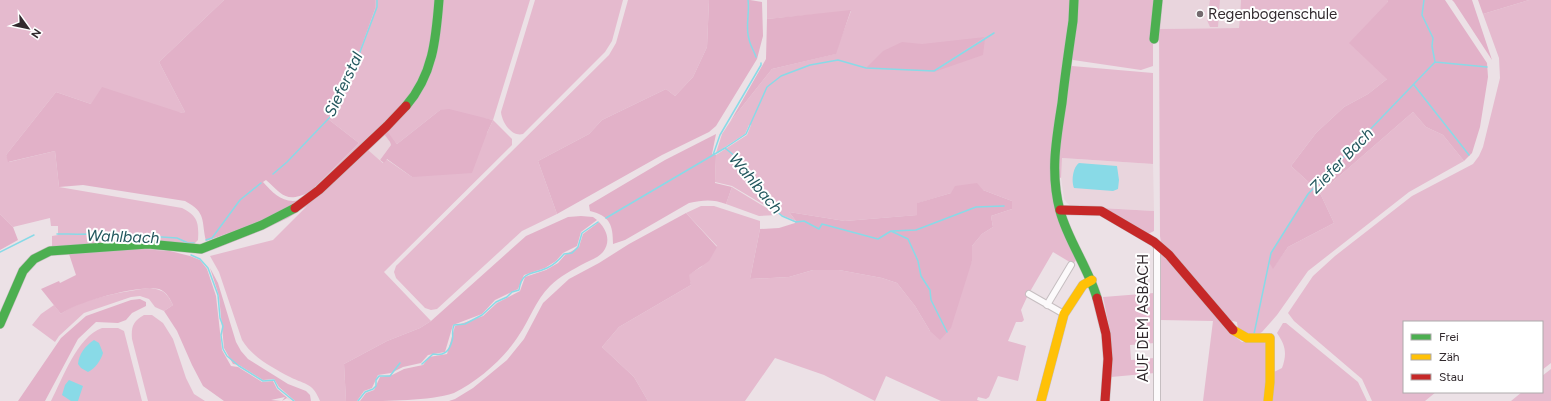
<svg xmlns="http://www.w3.org/2000/svg" width="1551" height="401" font-family="Figtree,sans-serif">
<style>
.built{fill:#e9d5dd}
.green{fill:#e5bace;fill-rule:evenodd}
.forest{fill:#e2b1c8}
.water{fill:#89dae7}
.lines{fill:none;stroke-linecap:round;stroke-linejoin:round}
.stream{stroke:#89dae7;stroke-width:1.5}
.street-casing{stroke:#c6bec1;stroke-width:8}
.fast-casing{stroke:#c6bec1;stroke-width:10}
.slow-casing{stroke:#c6bec1;stroke-width:10}
.jam-casing{stroke:#c6bec1;stroke-width:10}
.street{stroke:#fcfafb;stroke-width:6}
.fast{stroke:#4caf50;stroke-width:9}
.slow{stroke:#ffc107;stroke-width:9}
.jam{stroke:#c62828;stroke-width:9}
.poi-dot{fill:#736a6e;stroke:#fff;stroke-width:1.5}
.labels{text-anchor:middle;stroke-width:4;stroke-linejoin:round;paint-order:stroke}
.poi-label{font-size:15px;fill:#322a2e;stroke:#fff;text-anchor:start}
.street-label{font-size:15px;fill:#322a2e;stroke:#fff}
.water-label{font-size:16px;font-style:italic;fill:#23575e;stroke:#fff}
</style>
<rect width="100%" height="100%" fill="#ece1e6"/>
<path class="built" d="M1162,0H1241L1239,28L1159,29Z
M384,134L390,142L391,145L380,160L367,150Z
M1061,158L1153,164L1154,211L1071,206L1067,203L1064,199L1061,178Z"/>
<path class="green" d="M0,0H224L159,62L185,112L183,113L91,104L56,92L6,155L9,162L55,151L59,187L182,208C198,216 199,223 198,240L193,245L181,250L52,249V236L58,235V226H51L50,218L13,227L0,214Z
M375,0H436L433,36L426,66L419,81L402,105L310,192L359,143L328,119L354,68L375,9Z
M442,0H530L493,120L512,139V145L384,272L431,321L420,328L387,341L344,364L346,401H320C313,383 306,385 290,377C273,368 252,357 242,340L219,272L210,256L273,240L307,206L288,218L255,233L212,250L288,216L422,89ZM440,110L493,120L487,133L412,177L386,159L383,163L368,150L387,132L397,144Z
M535,0H623L612,41L605,52L523,134C512,137 502,123 501,112Z
M628,0H709L707,47L693,77L675,96L666,89L602,120L589,134L538,161L557,214L522,231L437,309L431,310L425,308L396,278L394,272L396,266L609,55L616,43Z
M767,0H1071L1052,144L1059,217L1066,238L1077,259L1073,264L1053,252L1028,295L1021,310L1024,320L1022,322H1016L1008,341L1026,346L1018,381L998,376L989,397L986,399L978,397L977,400L980,401H941L886,376L875,401L824,375L775,358L745,401H648L634,377L602,347L619,327L691,285L688,275L701,267L717,246L686,213L701,206H714L760,221V229L750,279L789,277L813,270H839L882,278L897,283L915,306L930,331L972,261V246L982,234L993,227L991,216L1012,209V201L983,190L951,193L918,203V215L845,221L789,212L796,221L779,214L732,186L715,182L716,155L747,135L751,125H749L745,134L716,153L722,134L730,122L772,69L835,54L851,11L767,19Z
M1077,0H1155L1153,29V66L1141,70L1073,60L1071,59Z
M1210,0H1220L1218,27H1210L1207,20Z
M1241,0H1387L1388,2L1387,79L1368,94L1344,107L1316,133L1291,166L1314,187L1308,194L1271,253L1273,268L1288,247L1334,223L1320,193L1413,112L1426,127L1443,135L1464,161L1409,192L1308,271L1277,315L1262,332L1255,336L1238,330L1237,322L1233,321L1229,323L1161,243L1160,236L1159,29L1239,28Z
M1529,0H1551V363L1542,370V322H1404V392H1436L1425,401H1372L1362,379L1294,321L1288,313L1313,276L1335,256L1412,196L1473,164L1479,156L1483,147L1500,78L1499,58L1483,14Z
M1072,66L1153,73V164L1062,158L1061,178L1059,177L1057,164L1070,67Z
M732,187L778,215L759,216L726,204Z
M1101,208L1154,211V231L1148,234Z
M1159,254H1162L1229,332L1242,342H1261L1263,341L1267,343L1265,401H1203L1213,321L1160,320Z
M150,288C164,290 167,293 173,305L164,311L155,307L149,299L140,296L131,297L84,313L59,336L55,342L32,325L41,314L54,305L61,314C79,299 126,291 150,288Z
M1154,293L1155,343L1130,345L1131,360L1154,358L1155,373L1111,377L1110,331L1103,297Z
M144,315H152L163,323L173,339L186,378L194,394L205,401H148L132,339C131,327 133,321 144,315Z
M1283,323H1286L1358,382L1367,401H1269L1272,373L1282,368C1287,354 1286,346 1277,333Z
M102,328H118L124,331L142,401H51C63,378 77,337 102,328Z
M1551,369V401H1511L1522,392H1542V376Z"/>
<path class="forest" d="M224,0H375V9L354,68L328,119L359,143L310,192C286,203 284,196 266,180L263,182C274,194 283,204 300,200C271,219 239,229 206,241C201,220 207,213 185,201L83,185L59,187L55,151L8,162L6,155L56,92L91,104L102,87L182,113L185,112L159,62Z
M709,0H750L762,2L763,36L757,59L716,126L709,132L662,155L557,214L538,161L589,134L602,120L666,89L675,96L693,77L707,47Z
M1387,0H1445L1487,63L1488,77L1480,127L1472,153L1464,161L1443,135L1426,127L1413,112L1320,193L1334,223L1288,247L1273,269L1269,262L1271,253L1308,194L1314,187L1291,166L1316,133L1344,107L1368,94L1387,79L1349,43L1388,2Z
M1452,0H1472L1492,60L1454,2Z
M1478,0H1529L1483,14Z
M851,10L836,54L772,69L730,122L766,59L767,19Z
M985,37L933,71L866,68L883,51L902,42L922,44Z
M985,39L983,55L934,72Z
M449,109L493,120L487,133L472,173L412,177L387,159L384,163L380,160L391,145L390,142L384,134L387,131L397,144L440,110Z
M716,134L712,154L716,155L715,183L732,187L726,204C713,199 703,200 689,203L625,240L613,244C613,225 610,216 590,211L589,205L665,160Z
M977,183L983,190L1012,201V209L991,216L993,227L982,234L972,246V261L951,328L940,340L930,331L915,306L897,283L882,278L839,270H813L789,277L750,279L760,229L779,228L795,223L796,221L789,212L845,221L917,215V203L951,193L955,186Z
M686,213L717,247L709,261L689,275L691,285L619,327L602,347L634,377L648,401H449L455,399L473,388L507,360L524,339L543,303L569,279L599,263L629,244Z
M0,214L13,227L18,240L0,250Z
M581,216L593,217L597,220L581,232L577,246L563,253L556,261L545,268L524,275L518,289L495,300L482,314L453,325L445,352L428,355L421,363L403,367L391,373L378,375L372,388L364,391L357,401H346L344,364L387,341L420,328L431,321L526,236L568,217Z
M599,222C607,230 611,242 603,252C599,257 591,260 585,263C572,270 560,276 550,286C535,301 530,319 519,335C505,358 478,381 454,393C429,401 387,401 360,401L366,393L374,390L380,377L392,375L404,369L423,365L429,357L447,354L455,326L483,316L497,303L520,291L525,277L546,270L558,263L565,255L579,247L583,234Z
M139,249L170,251L190,256L200,260L207,269L216,296L222,350L231,366L238,367L262,382L273,381L277,389L291,401L287,398L282,401L285,397L271,400L281,401H224L203,386L192,365L177,331L164,311L173,305C170,299 167,292 159,289C141,284 75,302 61,314L41,289L59,281L60,283L76,275L69,254Z
M210,268L218,283L236,342L241,351L248,359L288,384L306,391L310,395L311,401H295L279,387L274,379L263,380L239,365L233,364L224,348L219,296Z
M140,299L146,302V306L132,313L126,320L118,323L96,322L78,339L45,401H18L61,338L86,316L131,300Z"/>
<path class="water" d="M1079,163L1117,166L1119,180L1118,189L1113,191L1074,188C1071,181 1073,167 1079,163Z
M94,340L99,343L103,353C101,360 95,369 88,372L81,368L78,364C79,354 85,346 94,340Z
M69,380L83,386L78,401H71L62,395L65,385Z"/>
<g class="lines">
<path class="stream" d="M748,0C750,13 745,26 749,39C750,45 754,51 756,57
M1435,62L1487,67
M1414,85L1469,155
M725,148L746,134L767,87L781,76L810,65L838,60L866,68L934,71L994,33
M713,155L720,135L761,65V63
M273,174L287,162L332,115L354,68L377,7V0
M606,218L725,148L736,157L755,186L759,189L772,207L782,216L796,222L804,221L819,229L822,224L878,239L891,231L908,239L918,261L921,276L930,290L931,300L947,332
M892,231L916,230L976,207L1004,206
M57,234C72,234 88,235 102,233C106,232 109,235 115,234L177,238L188,243H194
M206,240L212,238L240,200L261,183
M0,252L34,235
M191,255L200,259L208,268L218,295L220,318L223,326L221,335L223,349L227,356L239,366L263,381L274,380L278,388L294,401
M1254,334L1271,253L1308,194L1435,62L1432,46L1433,38L1422,15L1424,0
M422,364L433,354C444,356 449,352 452,341C454,336 451,332 454,325L465,324L482,315L496,302L507,297L512,292L519,290C522,270 532,275 547,268C554,265 559,260 564,254L572,253L578,247L582,233L598,222
M358,401L365,392L373,389L376,386V380L379,376H390L400,363"/>
<defs>
<path id="street" d="M1156,244L1157,248V401
M1029,294L1064,314
M1047,305L1071,265"/>
<path id="fast" d="M1074,0L1073,21C1069,48 1065,75 1062,103C1056,141 1050,173 1060,211C1068,241 1088,267 1097,298
M1154,39L1158,0
M406,106C433,75 436,39 439,0
M0,324L23,271L34,259L50,251L148,244L201,249L262,225L295,208"/>
<path id="slow" d="M1233,330L1247,338H1270V382L1268,401
M1041,401L1064,314L1083,285L1092,280"/>
<path id="jam" d="M295,208L319,190L387,126L406,106
M1060,210L1101,211L1154,242L1169,255L1233,330
M1097,298L1106,334L1108,359L1105,401"/>
</defs>
<use href="#street" class="street-casing"/>
<use href="#fast" class="fast-casing"/>
<use href="#slow" class="slow-casing"/>
<use href="#jam" class="jam-casing"/>
<use href="#street" class="street"/>
<use href="#fast" class="fast"/>
<use href="#slow" class="slow"/>
<use href="#jam" class="jam"/>
</g>
<circle class="poi-dot" cx="1200" cy="14" r="4"/>
<g class="labels">
<g class="poi-label">
<text x="1208" y="19">Regenbogenschule</text>
</g>
<g class="street-label">
<text transform="translate(1143 318) rotate(-90)" y="5">AUF DEM ASBACH</text>
</g>
<g class="water-label">
<text transform="translate(343 84) rotate(-65)" y="6">Sieferstal</text>
<text transform="translate(1341 160) rotate(-46)" y="6">Ziefer Bach</text>
<text transform="translate(756 183) rotate(50)" y="6">Wahlbach</text>
<text transform="translate(123 236) rotate(2)" y="6">Wahlbach</text>
</g>
</g>
<rect x="1403" y="321" width="140" height="72" fill="#ffffff" stroke="#adaaab"/>
<rect x="1411" y="334" width="20" height="6" fill="#4caf50" stroke="#adaaab"/>
<text x="1439" y="341" font-size="12" fill="#322a2e">Frei</text>
<rect x="1411" y="354" width="20" height="6" fill="#ffc107" stroke="#adaaab"/>
<text x="1439" y="361" font-size="12" fill="#322a2e">Zäh</text>
<rect x="1411" y="374" width="20" height="6" fill="#c62828" stroke="#adaaab"/>
<text x="1439" y="381" font-size="12" fill="#322a2e">Stau</text>
<g transform="translate(28 28) rotate(123)" stroke="#ffffff" stroke-width="3" paint-order="stroke">
<path d="M0-3L7 15L0 10L-7 15Z" fill="#322a2e"/>
<text y="-6" font-size="11" font-weight="bold" text-anchor="middle" fill="#322a2e">N</text>
</g>
</svg>
